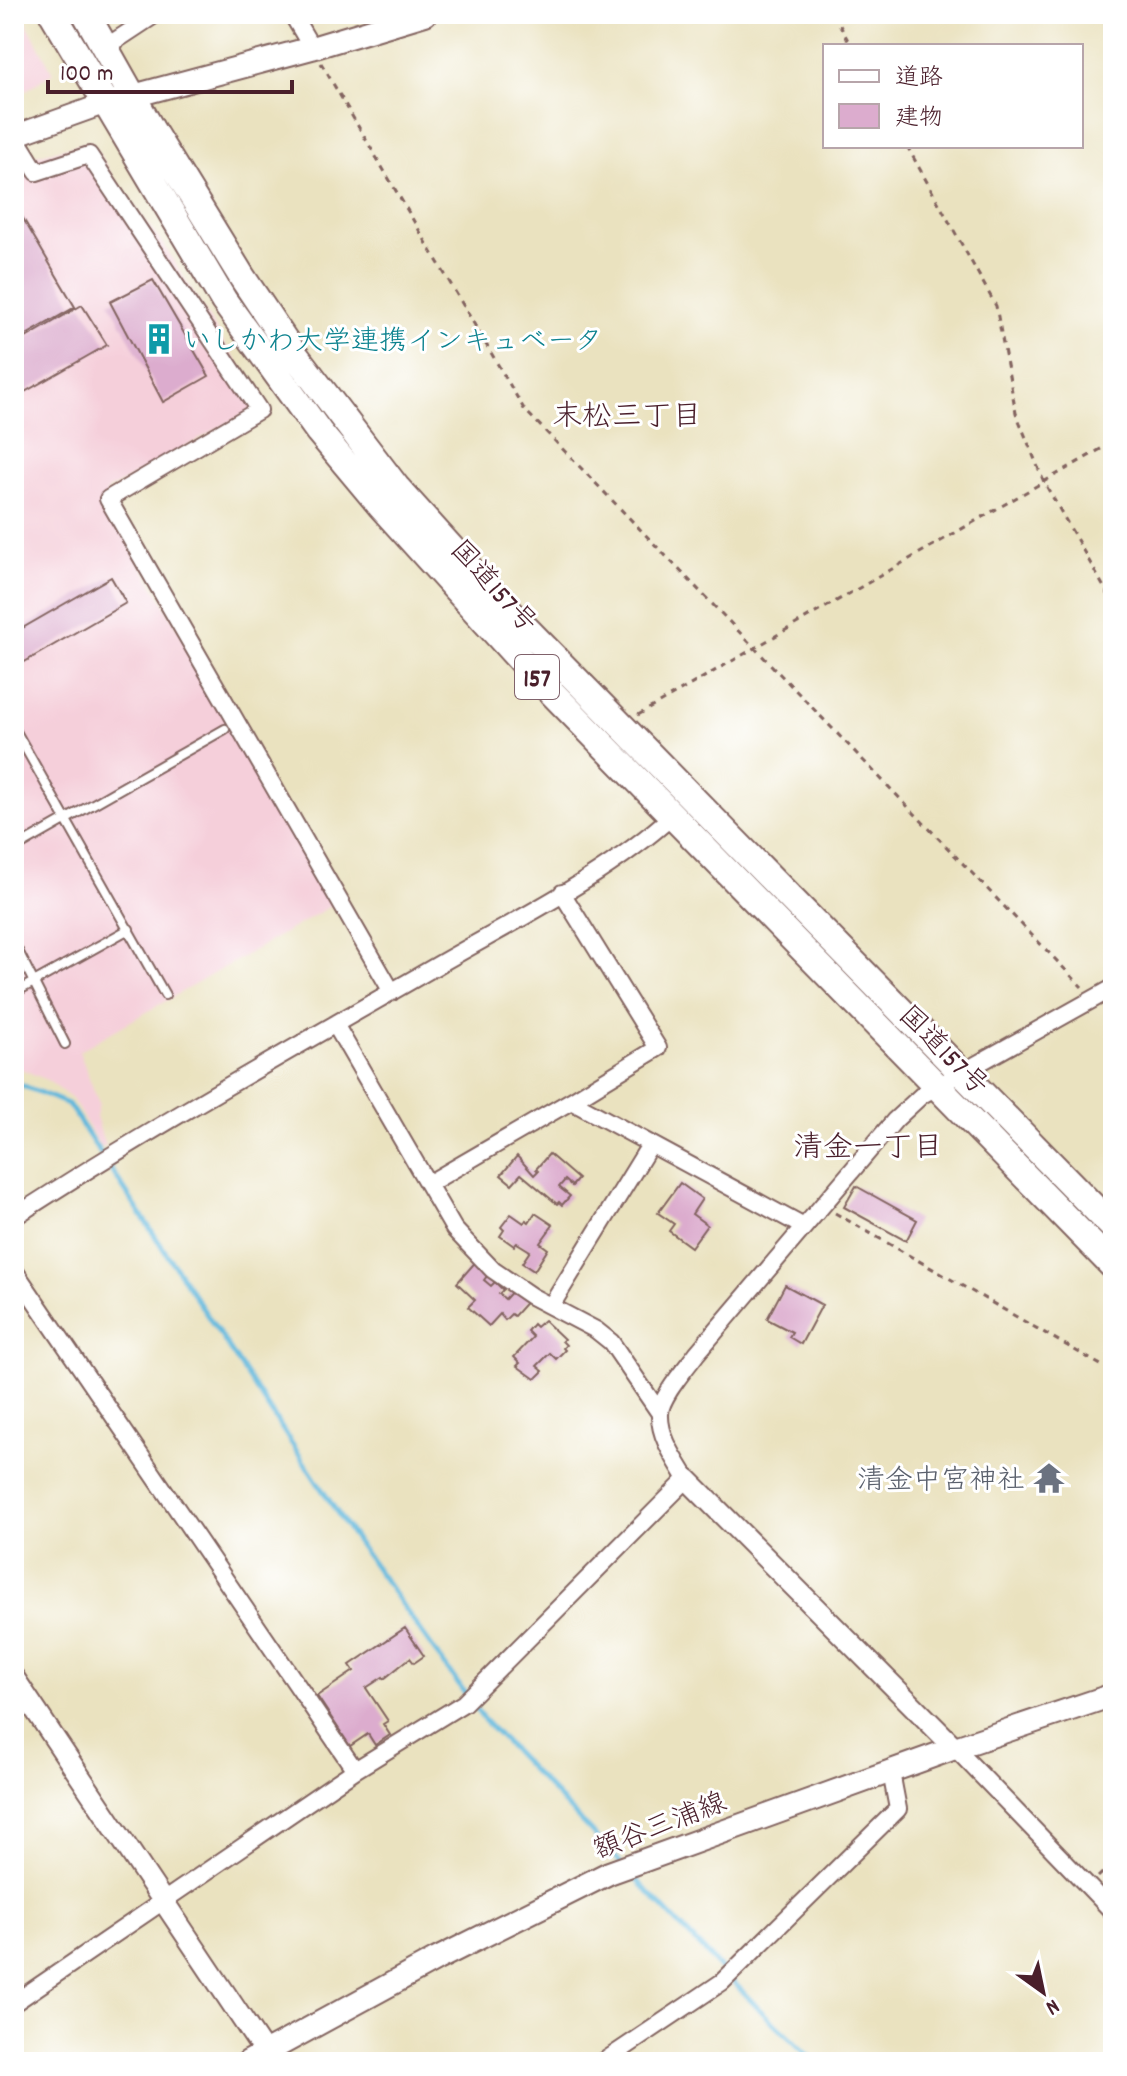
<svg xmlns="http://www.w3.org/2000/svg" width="1127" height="2076" font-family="Dekko,'Klee One',sans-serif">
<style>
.built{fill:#f5cfda}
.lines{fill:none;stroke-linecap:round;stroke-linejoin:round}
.stream{stroke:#5fb7dc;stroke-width:5}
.building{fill:#dcacce}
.service-casing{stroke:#82635f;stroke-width:12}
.minor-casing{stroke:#82635f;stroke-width:20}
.tertiary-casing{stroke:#82635f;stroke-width:24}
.secondary-casing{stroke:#82635f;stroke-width:26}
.trunk-casing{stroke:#82635f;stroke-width:30}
.path{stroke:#82635f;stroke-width:3;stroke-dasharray:6 6;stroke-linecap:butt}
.service{stroke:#fff;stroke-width:8}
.minor{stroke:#fff;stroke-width:16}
.tertiary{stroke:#fff;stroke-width:20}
.secondary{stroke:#fff;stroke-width:22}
.trunk{stroke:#fff;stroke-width:26}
.labels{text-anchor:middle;stroke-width:6;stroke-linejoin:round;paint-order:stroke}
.shield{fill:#fff;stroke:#80626b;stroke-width:2}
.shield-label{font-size:26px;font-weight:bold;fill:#4a1f2b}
.culture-label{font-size:28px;fill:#0d838f;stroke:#fff;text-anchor:start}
.street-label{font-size:28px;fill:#4a1f2b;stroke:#fff}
.worship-label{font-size:28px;fill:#5b616d;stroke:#fff;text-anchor:end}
.neighbourhood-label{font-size:30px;fill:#4a1f2b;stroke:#fff}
</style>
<rect width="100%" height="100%" fill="#fff"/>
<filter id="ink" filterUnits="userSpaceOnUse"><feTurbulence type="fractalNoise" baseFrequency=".0125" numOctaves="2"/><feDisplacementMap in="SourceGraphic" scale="16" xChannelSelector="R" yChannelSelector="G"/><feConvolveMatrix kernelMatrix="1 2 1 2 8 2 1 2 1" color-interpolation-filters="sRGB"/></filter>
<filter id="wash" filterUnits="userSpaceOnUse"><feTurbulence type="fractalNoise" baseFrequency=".006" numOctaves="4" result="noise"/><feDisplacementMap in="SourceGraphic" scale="32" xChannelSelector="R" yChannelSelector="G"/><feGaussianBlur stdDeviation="1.8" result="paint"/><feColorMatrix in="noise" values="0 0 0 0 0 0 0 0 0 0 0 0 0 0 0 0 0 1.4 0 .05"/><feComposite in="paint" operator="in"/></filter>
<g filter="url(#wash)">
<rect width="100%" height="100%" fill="#eae2bf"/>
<path class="built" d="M14,14H22L53,73L14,98Z
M91,141L115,180L165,247L228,349L266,402L108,490L105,501L336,903L79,1051L99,1104L96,1117L105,1146L101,1148L72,1099L47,1080L14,1066V161Z"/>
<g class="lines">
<path class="stream" d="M14,1082L68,1104L350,1532L483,1719L620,1862
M630,1873L759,2009L815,2062"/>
</g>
<g id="blocks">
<path class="building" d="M14,203L75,307L14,342Z
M153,280L209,376L163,402L110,302Z
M82,305L107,345L14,398V345Z
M111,577L126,603L14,668V633Z
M549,1154L578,1179L572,1186L565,1180L559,1187L570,1196L562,1205L559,1202L557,1204L521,1174L512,1184L501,1175L517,1156L534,1175L538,1171L536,1169Z
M680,1183L702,1199L692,1214L707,1225L691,1247L669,1231L674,1224L658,1213Z
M856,1186L917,1220L906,1241L844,1207Z
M535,1213L553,1225L540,1243L548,1249L534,1271L522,1263L530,1251L517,1243L514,1246L500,1236L504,1230L501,1227L511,1214L524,1223L526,1220L529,1222Z
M479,1258L489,1268L484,1273L487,1276L484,1280L491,1286L495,1282L503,1290L499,1294L505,1299L518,1285L531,1297L514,1316L511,1314L505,1320L500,1314L489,1326L468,1307L475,1300L457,1283Z
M785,1285L822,1305L801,1344L789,1337L792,1332L767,1319Z
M544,1320L564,1339L562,1341L566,1345L563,1348L565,1350L556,1359L550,1353L537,1366L543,1371L535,1379L517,1366L520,1363L514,1357L533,1337L527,1331L533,1324L536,1327Z
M405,1628L424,1656L414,1663L410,1658L384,1679L383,1677L366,1688L388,1721L383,1724L390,1735L375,1745L368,1734L350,1746L317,1696L354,1671L350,1665Z"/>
</g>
</g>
<g filter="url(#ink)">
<use href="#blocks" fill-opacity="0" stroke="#82635f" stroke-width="2"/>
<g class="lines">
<defs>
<path id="service" d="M14,728L165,995
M14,849L225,729
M14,943L65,1044
M14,993L129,929"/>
<path id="minor" d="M292,14L312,48
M106,47L156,14
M14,142L21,146L37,172L89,155L259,410L108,499L392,992
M562,893L658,1048L571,1101L804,1227
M336,1026L454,1229L493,1270L531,1296L596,1330L611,1342L659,1412
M428,1184L571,1101
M14,1217C152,1127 296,1047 438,965C516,920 606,876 673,815
M14,1270L355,1770
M551,1306L650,1145
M955,1748L1113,1912
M14,2003L355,1770L464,1703L687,1479C676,1460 659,1437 660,1414C660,1397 687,1367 697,1353L895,1120L922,1095L1113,988
M603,2062L722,1982L898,1809L891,1772"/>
<path id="tertiary" d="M14,136L106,103
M687,1479L955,1748
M14,1678L271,2062"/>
<path id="secondary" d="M118,100L312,48L425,14
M248,2062L437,1959L609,1873L955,1748L1113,1695"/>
<path id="trunk" d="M53,14L224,301L319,432L380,505L523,663L1113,1266
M86,14L151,129L242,277L289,347L396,487L497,599L1113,1227"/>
</defs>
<use href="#service" class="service-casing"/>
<use href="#minor" class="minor-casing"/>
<use href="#tertiary" class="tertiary-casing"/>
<use href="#secondary" class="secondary-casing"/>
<use href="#trunk" class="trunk-casing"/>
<path class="path" d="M834,14L851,46
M321,63L524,409L1082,987
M907,146L996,306L1016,413L1044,482L1113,603
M638,715L1113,442
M835,1213L1113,1372
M1098,1877L1113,1863"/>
<use href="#service" class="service"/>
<use href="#minor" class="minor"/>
<use href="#tertiary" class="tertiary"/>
<use href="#secondary" class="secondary"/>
<use href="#trunk" class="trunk"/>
</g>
</g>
<defs>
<symbol id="building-bare" viewBox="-9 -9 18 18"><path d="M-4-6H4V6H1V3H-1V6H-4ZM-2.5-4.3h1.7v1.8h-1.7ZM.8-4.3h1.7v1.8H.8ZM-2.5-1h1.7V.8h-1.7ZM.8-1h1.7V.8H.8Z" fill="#0f9aa8" stroke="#fff" stroke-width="2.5" paint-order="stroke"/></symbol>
<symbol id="temple-bare" viewBox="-9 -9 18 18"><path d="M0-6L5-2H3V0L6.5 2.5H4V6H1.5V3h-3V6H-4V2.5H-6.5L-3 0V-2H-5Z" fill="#6b7280" stroke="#fff" stroke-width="2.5" paint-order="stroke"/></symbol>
</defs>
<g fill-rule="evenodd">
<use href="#building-bare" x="137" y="317" width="44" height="44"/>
<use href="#temple-bare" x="1027" y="1456" width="44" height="44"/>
</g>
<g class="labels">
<rect class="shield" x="515" y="655" width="44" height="44" rx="6"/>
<g class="shield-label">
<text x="537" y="686">157</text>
</g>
<g class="culture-label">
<text x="183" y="349">いしかわ大学連携インキュベータ</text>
</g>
<g class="street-label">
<text transform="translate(495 585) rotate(48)" y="10">国道157号</text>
<text transform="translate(945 1049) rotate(45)" y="10">国道157号</text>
<text transform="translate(659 1824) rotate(-21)" y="10">額谷三浦線</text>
</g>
<g class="worship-label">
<text x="1025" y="1488">清金中宮神社</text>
</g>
<g class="neighbourhood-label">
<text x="627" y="425">末松三丁目</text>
<text x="868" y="1156">清金一丁目</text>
</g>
</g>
<rect width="1127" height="2076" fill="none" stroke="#fff" stroke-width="48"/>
<rect x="823" y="44" width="260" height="104" fill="#ffffff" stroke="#b7a5aa" stroke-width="2"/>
<rect x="839" y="70" width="40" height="12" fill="#ffffff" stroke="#b7a5aa" stroke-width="2"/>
<text x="895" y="84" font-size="24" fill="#4a1f2b">道路</text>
<rect x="839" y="104" width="40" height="24" fill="#dcacce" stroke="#b7a5aa" stroke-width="2"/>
<text x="895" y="124" font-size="24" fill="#4a1f2b">建物</text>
<g transform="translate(1043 1992) rotate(147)" stroke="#ffffff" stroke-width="6" paint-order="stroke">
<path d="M0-6L14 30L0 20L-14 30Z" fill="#4a1f2b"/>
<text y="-12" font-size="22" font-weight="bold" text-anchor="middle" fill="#4a1f2b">N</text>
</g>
<path d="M48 80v12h244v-12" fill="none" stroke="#4a1f2b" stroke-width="4"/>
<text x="60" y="80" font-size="24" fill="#4a1f2b" stroke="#ffffff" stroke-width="6" paint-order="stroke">100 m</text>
</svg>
